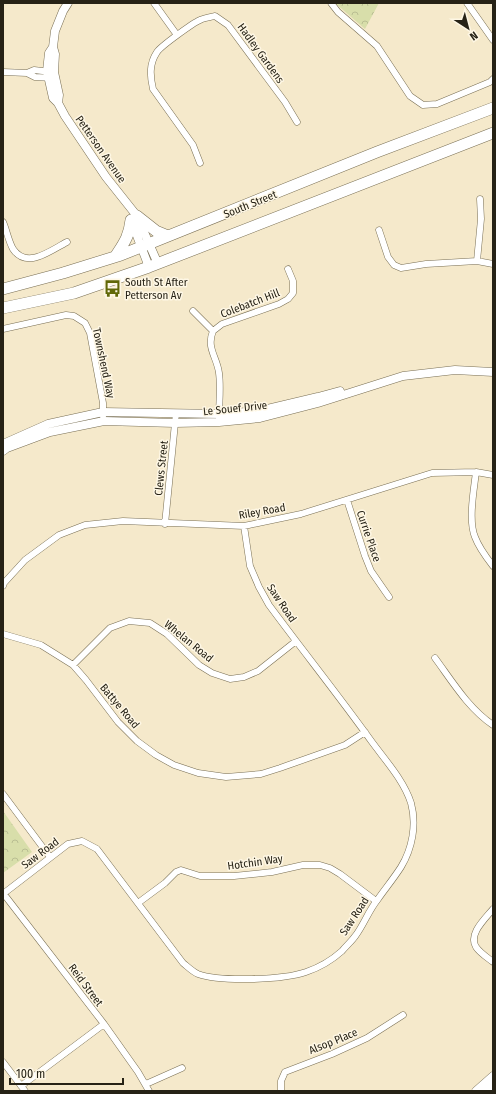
<svg xmlns="http://www.w3.org/2000/svg" width="496" height="1094" font-family="'Fira Sans Condensed',sans-serif">
<style>
.forest{fill:url(#forest-crowns)}
.lines{fill:none;stroke-linecap:round;stroke-linejoin:round}
.street-casing{stroke:#796f54;stroke-width:7}
.secondary-casing{stroke:#796f54;stroke-width:9}
.highway-casing{stroke:#796f54;stroke-width:12}
.street{stroke:#fff;stroke-width:6}
.secondary{stroke:#fff;stroke-width:8}
.highway{stroke:#fff;stroke-width:11}
.labels{text-anchor:middle;stroke-width:3;stroke-linejoin:round;paint-order:stroke}
.street-label{font-size:11px;fill:#262216;stroke:#fef7e5}
.poi-label{font-size:11px;fill:#262216;stroke:#fef7e5;text-anchor:start}
</style>
<defs>
<pattern id="forest-crowns" width="20" height="18" patternUnits="userSpaceOnUse"><rect width="20" height="18" fill="#d8deaa"/><path d="M2 6a3 3 0 1 1 6 0M12 15a3 3 0 1 1 6 0" fill="none" stroke="#b9be92"/></pattern>
</defs>
<rect width="100%" height="100%" fill="#f5e9cb"/>
<path class="forest" d="M335,3H379L365,29Z
M3,811L32,852L3,873Z"/>
<g class="lines">
<defs>
<path id="street" d="M154,3L177,35
M331,3L338,12L377,46L410,96L423,105L437,104L490,82L493,79
M467,3L493,40
M3,72L27,73L35,77L53,78
M27,73L34,70L51,72
M200,163L193,145L153,89C150,76 149,64 157,52C161,46 193,23 200,20C204,18 210,17 215,16L228,25L285,102L297,122
M3,222C7,231 8,240 13,249C27,270 51,250 67,242
M379,230L388,257L394,265L401,268L426,264L477,261L493,264
M477,261L481,219L480,199
M193,311L213,331C206,348 217,357 219,373C221,387 219,403 219,418
M3,329L66,315L74,316L85,323L90,333L103,403V416
M213,331L222,324L279,304L288,299L293,293V281L288,269
M476,472C474,489 468,521 475,537C479,548 486,557 493,566
M347,500L365,556L371,571L389,597
M165,524L176,413
M3,586L4,583L25,560L59,535L85,525L123,521L244,526L301,514L432,473L476,472L493,475
M3,634L41,645L73,665L86,680L118,722L137,741L156,755L174,765L198,773L226,777L261,774L280,768L345,745L365,732
M435,658C452,681 468,708 493,725
M73,665L110,628L129,621L150,623L167,634L199,665L212,673L230,679L244,677L258,671L296,641
M3,794L50,857
M3,893L104,1024L138,1072L149,1091
M3,894L68,844L82,841L97,849L183,963C188,967 193,972 198,974C220,982 283,980 306,972C318,968 332,960 342,951C346,946 352,941 356,935C364,924 369,910 378,899C385,889 394,878 401,867C412,849 417,825 411,803C404,781 386,761 372,742C339,696 303,651 269,605L259,587L250,566L244,526
M138,903L165,883L176,872L181,870L200,876H234L272,872L303,865H320L330,868L340,874L376,901
M493,909C485,919 468,934 476,947C480,953 488,958 493,962
M3,1062L25,1091
M146,1084L182,1068
M21,1086L104,1024
M281,1091V1081L285,1072L332,1054L367,1038L403,1015"/>
<path id="secondary" d="M68,3L63,11L55,31L53,47L49,53L47,71L53,98L58,103L65,116L106,177L137,216L158,264
M53,47L55,54L54,72L59,95L58,103
M131,220L149,267
M3,444L48,424L103,412L219,414L259,411L318,397L340,391
M3,451L7,448L50,432L104,421L175,423L219,422L260,418L318,403L403,376L455,370L493,372
M476,1091L493,1076
M486,1091L493,1085"/>
<path id="highway" d="M137,216L156,231L168,236
M115,257C124,243 129,237 131,220
M3,289L63,273L121,255L377,152L493,108
M3,308L74,293L149,267L493,133"/>
</defs>
<use href="#street" class="street-casing"/>
<use href="#secondary" class="secondary-casing"/>
<use href="#highway" class="highway-casing"/>
<use href="#street" class="street"/>
<use href="#secondary" class="secondary"/>
<use href="#highway" class="highway"/>
</g>
<defs>
<symbol id="bus-bare" viewBox="-9 -9 18 18"><path d="M-5-6H5V4H4V6H2V4H-2V6H-4V4H-5ZM-3.5-4V0h7V-4ZM-3.5 1.2v1.5H-2V1.2ZM2 1.2v1.5H3.5V1.2Z" fill="#616808" stroke="#fef7e5" stroke-width="2.5" paint-order="stroke"/></symbol>
</defs>
<g fill-rule="evenodd">
<use href="#bus-bare" x="100" y="276" width="25" height="25"/>
</g>
<g class="labels">
<g class="street-label">
<text transform="translate(261 53) rotate(54)" y="4">Hadley Gardens</text>
<text transform="translate(101 149) rotate(55)" y="4">Petterson Avenue</text>
<text transform="translate(250 204) rotate(-22)" y="4">South Street</text>
<text transform="translate(250 303) rotate(-21)" y="4">Colebatch Hill</text>
<text transform="translate(104 363) rotate(78)" y="4">Townshend Way</text>
<text transform="translate(235 408) rotate(-6)" y="4">Le Souef Drive</text>
<text transform="translate(161 468) rotate(-84)" y="4">Clews Street</text>
<text transform="translate(262 511) rotate(-10)" y="4">Riley Road</text>
<text transform="translate(369 536) rotate(71)" y="4">Currie Place</text>
<text transform="translate(282 603) rotate(56)" y="4">Saw Road</text>
<text transform="translate(189 641) rotate(39)" y="4">Whelan Road</text>
<text transform="translate(120 706) rotate(50)" y="4">Battye Road</text>
<text transform="translate(40 853) rotate(-37)" y="4">Saw Road</text>
<text transform="translate(255 862) rotate(-8)" y="4">Hotchin Way</text>
<text transform="translate(354 916) rotate(-57)" y="4">Saw Road</text>
<text transform="translate(86 985) rotate(53)" y="4">Reid Street</text>
<text transform="translate(333 1041) rotate(-22)" y="4">Alsop Place</text>
</g>
<g class="poi-label">
<text x="125" y="286">South St After<tspan x="125" dy="13">Petterson Av</tspan></text>
</g>
</g>
<rect width="496" height="1094" fill="none" stroke="#262216" stroke-width="8"/>
<g transform="translate(468 28) rotate(144)" stroke="#fef7e5" stroke-width="3" paint-order="stroke">
<path d="M0-3L7 15L0 10L-7 15Z" fill="#262216"/>
<text y="-6" font-size="11" font-weight="bold" text-anchor="middle" fill="#262216">N</text>
</g>
<path d="M10 1078v6h113v-6" fill="none" stroke="#262216" stroke-width="2"/>
<text x="16" y="1078" font-size="12" fill="#262216" stroke="#fef7e5" stroke-width="3" paint-order="stroke">100 m</text>
</svg>
